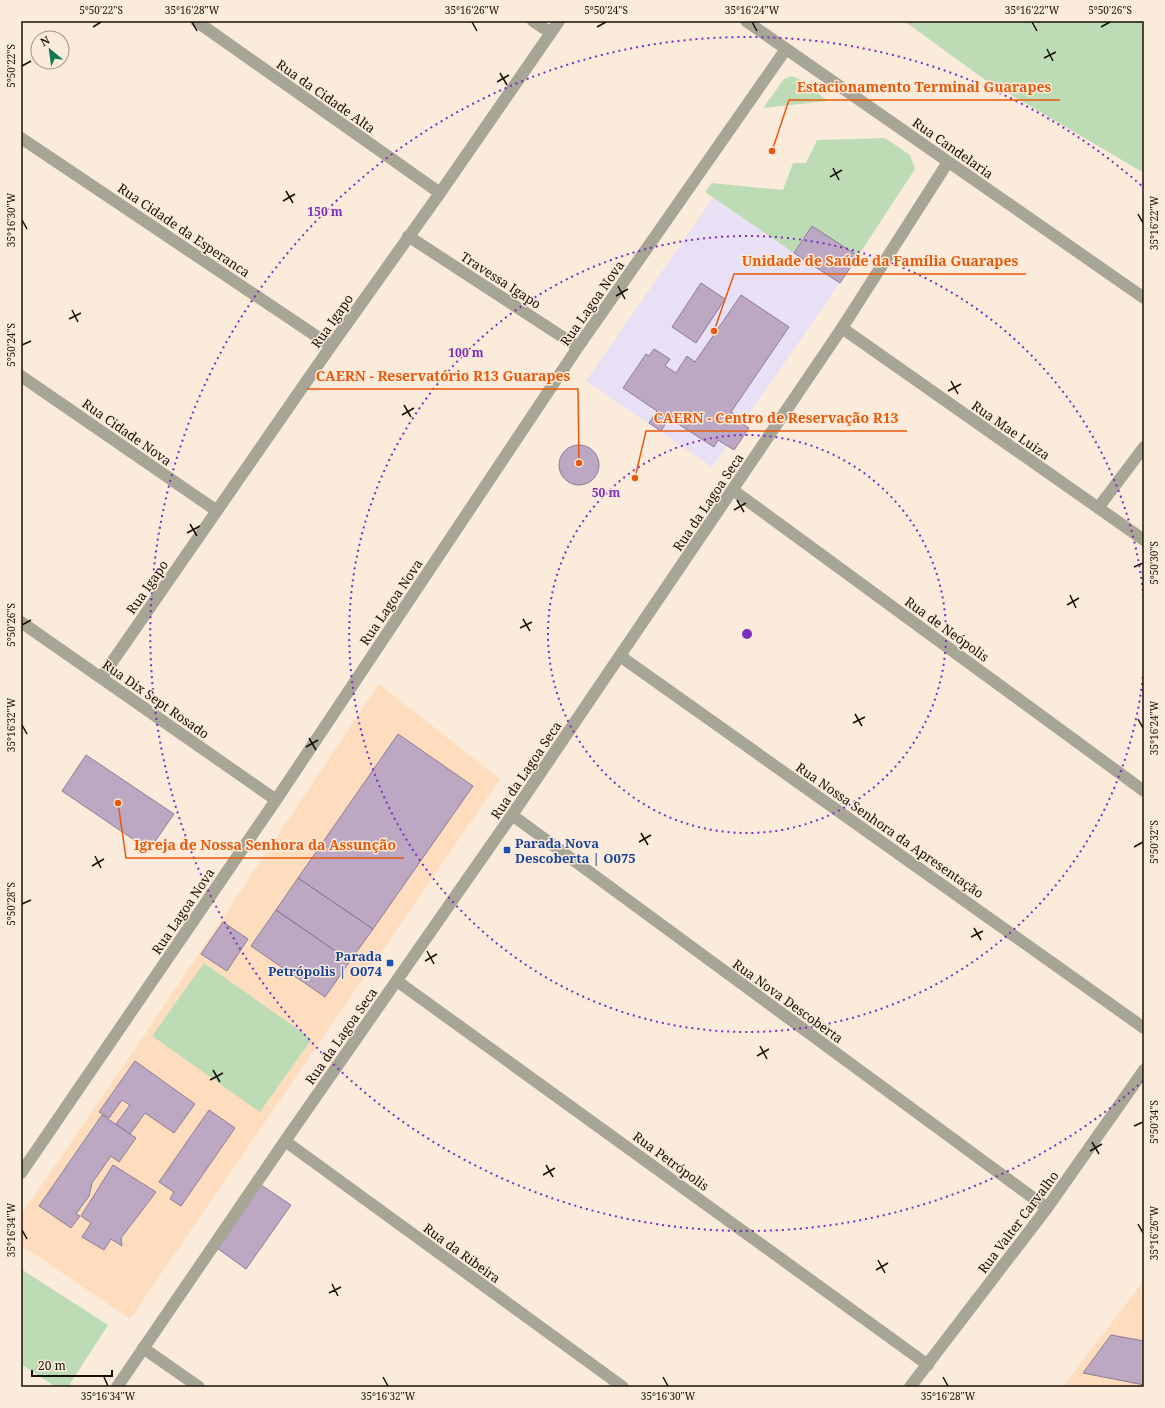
<svg xmlns="http://www.w3.org/2000/svg" width="1165" height="1408" font-family="'Noto Serif',serif">
<style>
.built{fill:#feddbe}
.medical{fill:#e8e0f5}
.green{fill:#bddcb6}
.building{fill:#bda8c4;stroke:#8e7b95}
.lines{fill:none;stroke-linecap:round;stroke-linejoin:round}
.minor{stroke:#a7a596;stroke-width:12}
.ticks{fill:none;stroke:#170e06;stroke-width:1.5}
.ring{fill:none;stroke:#7b2cbf;stroke-width:2;stroke-dasharray:2 4}
.transit-dot{fill:#1a4fb4;stroke:#fbebdb;stroke-width:1.5}
.labels{text-anchor:middle;stroke-width:3;stroke-linejoin:round;paint-order:stroke}
.street-label{font-size:13px;fill:#170e06;stroke:#fbebdb}
.transit-label{font-size:13px;font-weight:bold;fill:#164399;stroke:#fbebdb;text-anchor:start}
.centre{fill:#7b2cbf;stroke:#fbebdb;stroke-width:2}
.ring-label{font-size:12px;text-anchor:middle;font-weight:bold;fill:#7b2cbf;stroke:#fbebdb;stroke-width:3;stroke-linejoin:round;paint-order:stroke}
.leader{fill:none;stroke:#e8590c;stroke-width:1.5}
.callout-dot{fill:#e8590c;stroke:#fbebdb;stroke-width:1.5}
.callout-label{font-size:14px;text-anchor:middle;font-weight:bold;fill:#e8590c;stroke:#fbebdb;stroke-width:3;stroke-linejoin:round;paint-order:stroke}
.neatline{fill:none;stroke:#170e06;stroke-width:1.5}
.ticks-label{font-size:10px;text-anchor:middle;fill:#170e06}
</style>
<rect width="100%" height="100%" fill="#fbebdb"/>
<path class="built" d="M379,684L500,779L130,1319L21,1245V1215L135,1049Z
M1144,1280V1387H1063Z"/>
<path class="medical" d="M713,198L840,283L712,467L586,381Z"/>
<path class="green" d="M904,21H1144V173L984,79Z
M792,76L799,79L828,101L763,108L784,79Z
M885,138L910,155L915,169L858,256L812,226L794,253L705,192L712,183L783,190L793,163H806L817,140Z
M204,963L312,1039L260,1112L152,1036Z
M21,1269L108,1325L68,1387H56L21,1364Z"/>
<path class="building" d="M812,226L858,256L840,283L794,253Z
M701,283L725,299L696,343L672,327Z
M741,295L789,327L731,412L736,415L734,418L749,428L734,450L718,440L714,447L669,418L661,431L649,423L657,411L623,388L646,354L649,356L654,349L670,359L665,366L676,373L687,356L695,362Z
M559 465a20 20 0 1 1 40 0a20 20 0 1 1-40 0Z
M398,734L473,786L373,929L298,878Z
M86,755L174,814L149,850L62,791Z
M298,878L373,929L350,961L276,910Z
M276,910L350,961L325,997L251,946Z
M223,922L248,939L227,971L201,954Z
M135,1061L195,1104L174,1133L145,1113L130,1134L116,1124L130,1105L122,1100L109,1118L99,1112Z
M209,1110L235,1128L181,1206L170,1199L174,1192L159,1182Z
M102,1115L136,1138L119,1162L111,1156L92,1183L89,1196L76,1214L80,1216L71,1228L39,1206Z
M113,1165L156,1192L121,1238L122,1246L111,1239L104,1250L82,1237L91,1223L81,1216Z
M261,1185L291,1205L246,1269L217,1248Z
M1111,1335L1144,1341V1385L1083,1373Z"/>
<g class="lines">
<path class="minor" d="M196,21L440,193
M533,21L551,33
M746,21L1144,298
M21,138L331,346
M408,236L578,347
M842,328L1144,540
M21,376L217,511
M733,490L1144,791
M1098,508L1144,447
M21,622L276,800
M620,656L1144,1028
M101,678L331,346L440,193L559,21
M512,815L1047,1208
M397,981L928,1365
M285,1141L623,1387
M21,1173L276,800L578,347L786,49
M143,1348L199,1387
M117,1387L285,1141L512,815L842,328L948,162
M910,1387L1047,1208L1144,1070"/>
</g>
<path class="ticks" d="M192,22L197,31M472,22L477,31M752,22L757,31M1032,22L1037,31M93,27L101,22M597,27L606,22M1101,27L1110,22M1047,49L1053,61M1044,58L1056,52M22,66L31,61M500,73L507,85M497,82L509,75M833,168L839,180M830,177L842,170M286,191L293,203M283,201L295,194M1138,214L1143,223M22,220L27,229M618,286L625,299M616,296L628,289M72,310L78,322M69,319L81,313M22,345L31,341M951,381L958,394M948,391L961,384M404,405L411,417M402,415L414,408M737,500L744,512M734,510L746,503M190,524L197,536M187,533L200,526M1134,567L1143,563M1070,595L1076,608M1067,605L1079,598M523,619L530,631M22,625L31,620M520,628L532,622M855,714L862,726M1138,719L1143,728M853,723L865,717M22,725L27,734M309,738L316,750M306,747L318,740M641,833L648,845M639,842L651,835M1134,847L1143,842M95,856L101,868M92,866L104,859M22,904L31,900M974,928L981,940M971,937L983,931M427,951L434,964M425,961L437,954M760,1046L767,1059M757,1056L769,1049M213,1070L220,1082M210,1080L223,1073M1134,1126L1143,1122M1092,1142L1099,1154M1090,1151L1102,1144M546,1165L553,1177M543,1175L555,1168M1138,1224L1143,1233M22,1230L27,1239M878,1260L885,1273M876,1270L888,1263M332,1284L338,1296M329,1293L341,1287M104,1377L108,1386M383,1377L388,1386M663,1377L668,1386M943,1377L948,1386"/>
<g class="ring">
<circle cx="747" cy="634" r="199"/>
<path d="M1144 665A398 398 0 1 1 1144 603"/>
<path d="M1143 1081A597 597 0 1 1 1143 187"/>
</g>
<g class="transit-dot">
<rect x="503" y="846" width="8" height="8" rx="2"/>
<rect x="386" y="959" width="8" height="8" rx="2"/>
</g>
<g class="labels">
<g class="street-label">
<text transform="translate(326 96) rotate(35)" y="5">Rua da Cidade Alta</text>
<text transform="translate(953 148) rotate(35)" y="5">Rua Candelaria</text>
<text transform="translate(184 230) rotate(34)" y="5">Rua Cidade da Esperanca</text>
<text transform="translate(501 280) rotate(33)" y="5">Travessa Igapo</text>
<text transform="translate(592 303) rotate(-55)" y="5">Rua Lagoa Nova</text>
<text transform="translate(332 321) rotate(-55)" y="5">Rua Igapo</text>
<text transform="translate(1011 430) rotate(35)" y="5">Rua Mae Luiza</text>
<text transform="translate(127 432) rotate(35)" y="5">Rua Cidade Nova</text>
<text transform="translate(708 502) rotate(-56)" y="5">Rua da Lagoa Seca</text>
<text transform="translate(147 587) rotate(-55)" y="5">Rua Igapo</text>
<text transform="translate(391 602) rotate(-56)" y="5">Rua Lagoa Nova</text>
<text transform="translate(947 629) rotate(36)" y="5">Rua de Neópolis</text>
<text transform="translate(156 699) rotate(35)" y="5">Rua Dix Sept Rosado</text>
<text transform="translate(526 770) rotate(-56)" y="5">Rua da Lagoa Seca</text>
<text transform="translate(890 830) rotate(35)" y="5">Rua Nossa Senhora da Apresentação</text>
<text transform="translate(183 911) rotate(-56)" y="5">Rua Lagoa Nova</text>
<text transform="translate(788 1001) rotate(36)" y="5">Rua Nova Descoberta</text>
<text transform="translate(341 1036) rotate(-55)" y="5">Rua da Lagoa Seca</text>
<text transform="translate(671 1161) rotate(36)" y="5">Rua Petrópolis</text>
<text transform="translate(1018 1222) rotate(-53)" y="5">Rua Valter Carvalho</text>
<text transform="translate(462 1253) rotate(36)" y="5">Rua da Ribeira</text>
</g>
<g class="transit-label">
<text x="515" y="848">Parada Nova<tspan x="515" dy="15">Descoberta | O075</tspan></text>
<text x="382" y="961" text-anchor="end">Parada<tspan x="382" dy="15">Petrópolis | O074</tspan></text>
</g>
</g>
<circle cx="747" cy="634" r="6" class="centre"/>
<g class="ring-label">
<text x="325" y="216">150 m</text>
<text x="466" y="357">100 m</text>
<text x="606" y="497">50 m</text>
</g>
<path class="leader" d="M772 151L789 100H1060M714 331L734 274H1026M579 463L578 389H307M635 478L646 431H907M118 803L126 858H404"/>
<g class="callout-dot">
<circle cx="772" cy="151" r="4"/>
<circle cx="714" cy="331" r="4"/>
<circle cx="579" cy="463" r="4"/>
<circle cx="635" cy="478" r="4"/>
<circle cx="118" cy="803" r="4"/>
</g>
<g class="callout-label">
<text x="924" y="92">Estacionamento Terminal Guarapes</text>
<text x="880" y="266">Unidade de Saúde da Família Guarapes</text>
<text x="443" y="381">CAERN - Reservatório R13 Guarapes</text>
<text x="776" y="423">CAERN - Centro de Reservação R13</text>
<text x="265" y="850">Igreja de Nossa Senhora da Assunção</text>
</g>
<rect width="1165" height="1408" fill="none" stroke="#fbebdb" stroke-width="44"/>
<g transform="translate(50 50) rotate(331)"><circle r="19" fill="#fbebdb" stroke="#a09386"/>
<path d="M0-3L7 15L0 10L-7 15Z" fill="#127952"/>
<text y="-6" font-size="11" font-weight="bold" text-anchor="middle" fill="#170e06">N</text>
</g>
<path d="M32 1370v6h80v-6" fill="none" stroke="#170e06" stroke-width="2"/>
<text x="38" y="1370" font-size="12" fill="#170e06" stroke="#fbebdb" stroke-width="3" paint-order="stroke">20 m</text>
<rect x="22" y="22" width="1121" height="1364" class="neatline"/>
<g class="ticks-label">
<text x="101" y="14">5°50'22"S</text>
<text x="192" y="14">35°16'28"W</text>
<text x="472" y="14">35°16'26"W</text>
<text x="606" y="14">5°50'24"S</text>
<text x="752" y="14">35°16'24"W</text>
<text x="1032" y="14">35°16'22"W</text>
<text x="1110" y="14">5°50'26"S</text>
<text transform="translate(11 66) rotate(-90)" y="4">5°50'22"S</text>
<text transform="translate(11 220) rotate(-90)" y="4">35°16'30"W</text>
<text transform="translate(1154 223) rotate(-90)" y="4">35°16'22"W</text>
<text transform="translate(11 345) rotate(-90)" y="4">5°50'24"S</text>
<text transform="translate(1154 563) rotate(-90)" y="4">5°50'30"S</text>
<text transform="translate(11 625) rotate(-90)" y="4">5°50'26"S</text>
<text transform="translate(11 725) rotate(-90)" y="4">35°16'32"W</text>
<text transform="translate(1154 728) rotate(-90)" y="4">35°16'24"W</text>
<text transform="translate(1154 842) rotate(-90)" y="4">5°50'32"S</text>
<text transform="translate(11 904) rotate(-90)" y="4">5°50'28"S</text>
<text transform="translate(1154 1122) rotate(-90)" y="4">5°50'34"S</text>
<text transform="translate(11 1230) rotate(-90)" y="4">35°16'34"W</text>
<text transform="translate(1154 1233) rotate(-90)" y="4">35°16'26"W</text>
<text x="108" y="1400">35°16'34"W</text>
<text x="388" y="1400">35°16'32"W</text>
<text x="668" y="1400">35°16'30"W</text>
<text x="948" y="1400">35°16'28"W</text>
</g>
</svg>
